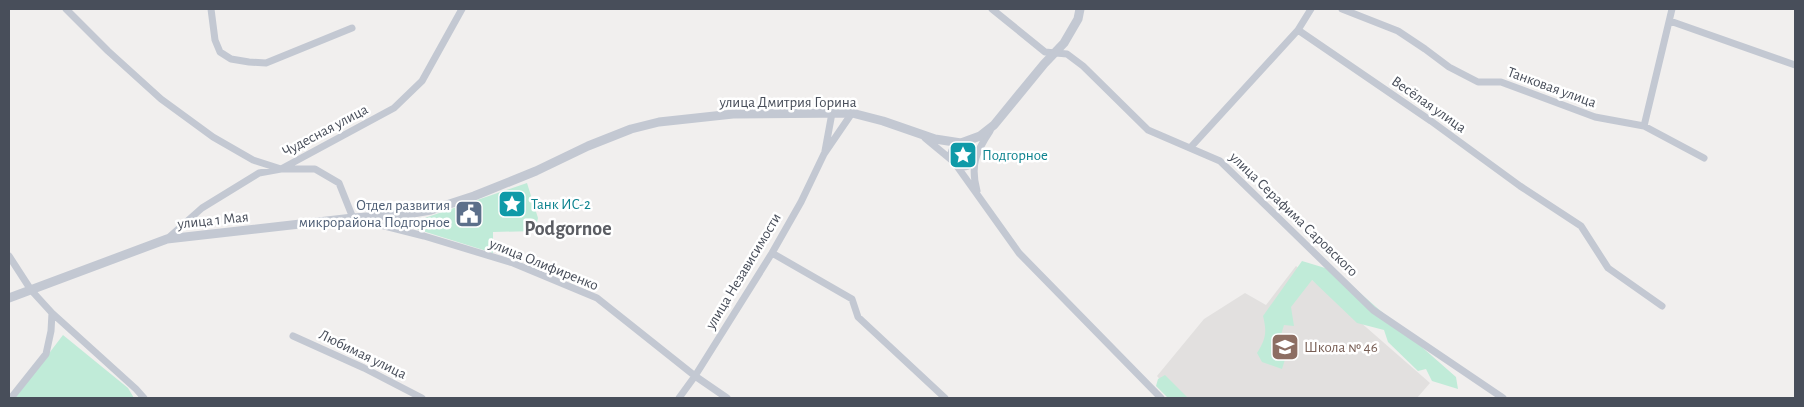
<svg xmlns="http://www.w3.org/2000/svg" width="1804" height="407" font-family="'Alegreya Sans',sans-serif">
<style>
.education{fill:#e2e0df}
.green{fill:#c0ebd8}
.lines{fill:none;stroke-linecap:round;stroke-linejoin:round}
.minor{stroke:#c3c8d2;stroke-width:7}
.tertiary{stroke:#c3c8d2;stroke-width:9}
.labels{text-anchor:middle;stroke-width:5;stroke-linejoin:round;paint-order:stroke}
.street-label{font-size:15px;fill:#484e5a;stroke:#fff}
.culture-label{font-size:15px;fill:#0d838f;stroke:#fff;text-anchor:start}
.service-label{font-size:15px;fill:#4e5e75;stroke:#fff;text-anchor:end}
.education-label{font-size:15px;fill:#785e54;stroke:#fff;text-anchor:start}
.district-label{font-size:20px;font-weight:bold;fill:#5b5d63;stroke:#fff}
</style>
<rect width="100%" height="100%" fill="#f1efee"/>
<path class="education" d="M1296,266L1430,383L1417,398H1177L1157,376L1204,319L1245,293L1266,305Z"/>
<path class="green" d="M954 155a9 9 0 1 1 18 0a9 9 0 1 1-18 0Z
M527,183L538,218L535,231L493,232V253L413,228L411,225L413,222Z
M1302,261L1335,271L1456,377L1458,389L1432,381L1426,369L1418,371L1388,342L1384,330L1357,323L1312,280L1291,307L1294,326L1284,325L1278,345L1287,353L1282,369L1262,362L1257,353C1266,339 1267,332 1263,316Z
M63,335L128,388L134,398H15Z
M1165,375L1188,398H1168L1156,386L1158,379Z"/>
<g class="lines">
<path class="minor" d="M66,9L108,51L161,99L213,137L253,160L281,169H315L339,183L353,218L424,236L513,263L597,298L695,376L727,398
M211,9L215,40L220,52L231,59L249,62L266,63L352,28
M992,9L1045,52L1067,54L1083,66L1148,130L1220,161L1373,310L1503,398
M1342,9L1398,31L1425,49L1449,67L1478,82H1501L1595,117L1644,126L1704,158
M1670,21L1795,65
M1298,30L1431,121L1520,186L1581,226L1608,268L1662,306
M1644,126L1672,9
M925,138L954,162L1019,253L1161,398
M951 155a12 12 0 1 1 24 0a12 12 0 1 1-24 0Z
M1190,148L1298,30L1311,9
M825,151L832,113
M977,191C970,165 976,152 990,131
M167,239L202,208L259,173L281,169L394,108L422,81L462,9
M772,253L852,299L858,317L945,398
M9,256L31,290L52,313L51,331L46,354L11,398
M52,313L136,389L144,398
M293,336L364,368L422,398
M679,398L695,376L772,253L801,202L824,154L852,113"/>
<path class="tertiary" d="M9,298L167,239L353,218L407,214L431,210L474,196L536,171L588,146L631,129L659,122L733,114L852,113L883,121L935,139L961,143L980,136L994,125L1044,64L1064,43L1078,19L1080,9"/>
</g>
<defs>
<symbol id="sight-square" viewBox="-11 -11 22 22"><rect x="-9" y="-9" width="18" height="18" rx="4" fill="#0f9aa8" stroke="#fff"/><path d="M0-6L1.8-2.2L6-1.7L2.9 1.2L3.7 5.4L0 3.3L-3.7 5.4L-2.9 1.2L-6-1.7L-1.8-2.2Z" fill="#fff"/></symbol>
<symbol id="civic-square" viewBox="-11 -11 22 22"><rect x="-9" y="-9" width="18" height="18" rx="4" fill="#5c6f8a" stroke="#fff"/><path d="M-.6-6.5H3V-4.5H.6V-3L4-1V1h2V6H-6V1h2V-1L-.6-3ZM-1.2 2.5V6h2.4V2.5Z" fill="#fff"/></symbol>
<symbol id="school-square" viewBox="-11 -11 22 22"><rect x="-9" y="-9" width="18" height="18" rx="4" fill="#8d6e63" stroke="#fff"/><path d="M0-5L7-2L0 1L-7-2ZM-4 1L0 2.5L4 1V4Q0 6-4 4Z" fill="#fff"/></symbol>
</defs>
<g fill-rule="evenodd">
<use href="#sight-square" x="947" y="139" width="32" height="32"/>
<use href="#sight-square" x="496" y="188" width="32" height="32"/>
<use href="#civic-square" x="453" y="198" width="32" height="32"/>
<use href="#school-square" x="1269" y="331" width="32" height="32"/>
</g>
<g class="labels">
<g class="street-label">
<text transform="translate(1552 87) rotate(20)" y="5">Танковая улица</text>
<text x="788" y="107">улица Дмитрия Горина</text>
<text transform="translate(1429 104) rotate(35)" y="5">Весёлая улица</text>
<text transform="translate(325 130) rotate(-28)" y="5">Чудесная улица</text>
<text transform="translate(1294 214) rotate(44)" y="5">улица Серафима Саровского</text>
<text transform="translate(213 220) rotate(-6)" y="5">улица 1 Мая</text>
<text transform="translate(544 264) rotate(22)" y="5">улица Олифиренко</text>
<text transform="translate(743 271) rotate(-59)" y="5">улица Независимости</text>
<text transform="translate(363 354) rotate(26)" y="5">Любимая улица</text>
</g>
<g class="culture-label">
<text x="982" y="160">Подгорное</text>
<text x="531" y="209">Танк ИС-2</text>
</g>
<g class="service-label">
<text x="450" y="210">Отдел развития<tspan x="450" dy="17">микрорайона Подгорное</tspan></text>
</g>
<g class="education-label">
<text x="1304" y="352">Школа № 46</text>
</g>
<g class="district-label">
<text x="568" y="235">Podgornoe</text>
</g>
</g>
<rect width="1804" height="407" fill="none" stroke="#484e5a" stroke-width="20"/>
</svg>
